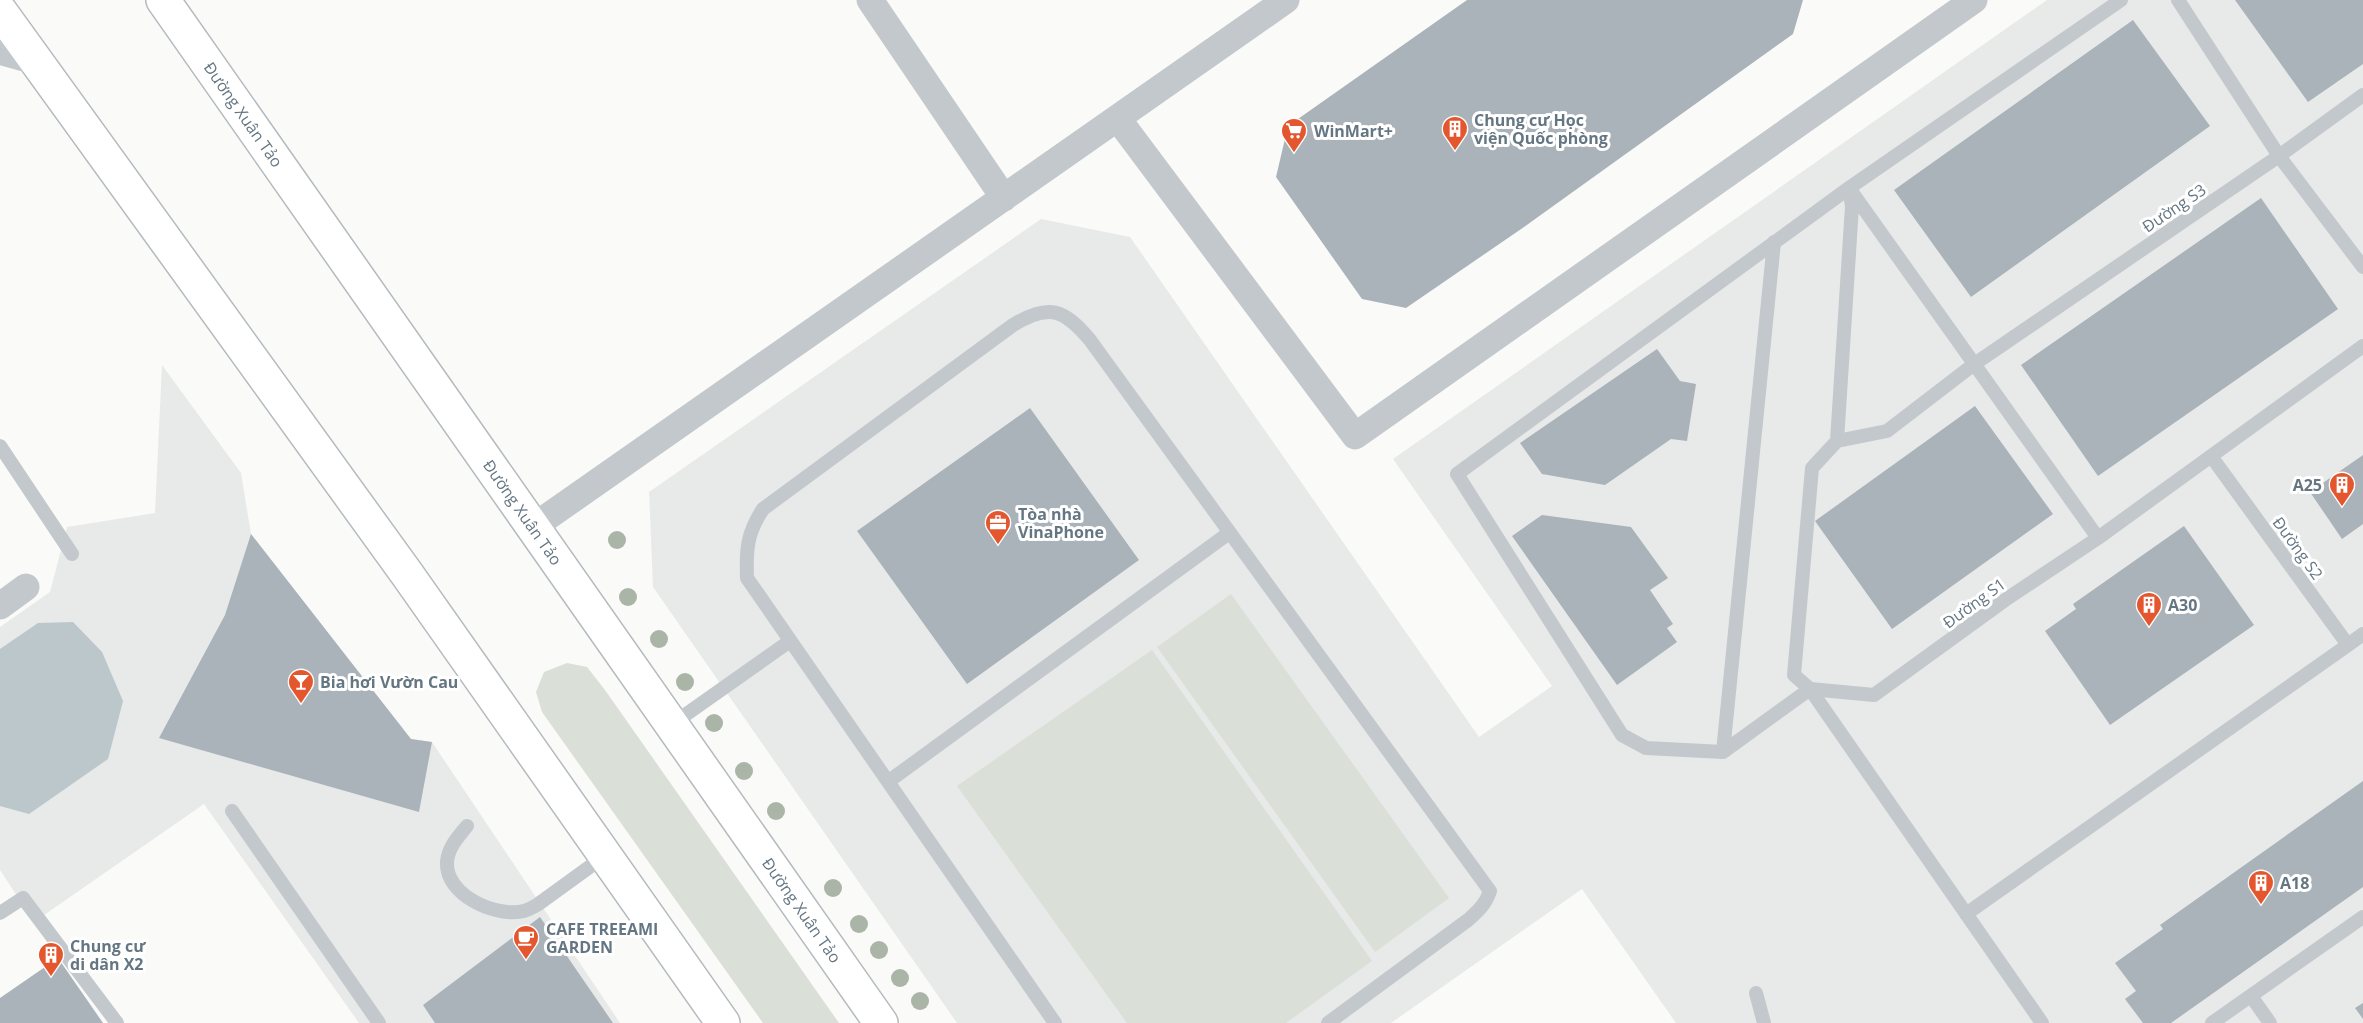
<svg xmlns="http://www.w3.org/2000/svg" width="2363" height="1023" font-family="'Open Sans',sans-serif">
<style>
.built{fill:#e8e9e9}
.green{fill:#dadfd7}
.water{fill:#bbc7cb}
.building{fill:#aab3b9}
.lines{fill:none;stroke-linecap:round;stroke-linejoin:round}
.primary-casing{stroke:#b5babe;stroke-width:36}
.service{stroke:#c3c8cc;stroke-width:14}
.minor{stroke:#c3c8cc;stroke-width:27}
.tertiary{stroke:#c3c8cc;stroke-width:33}
.primary{stroke:#fff;stroke-width:33}
.tree{fill:#aab4a7}
.labels{text-anchor:middle;stroke-width:6;stroke-linejoin:round;paint-order:stroke}
.street-label{font-size:16px;fill:#657683;stroke:#fff}
.poi-label{font-size:16px;font-weight:bold;fill:#657683;stroke:#fff;text-anchor:start}
</style>
<rect width="100%" height="100%" fill="#fafaf8"/>
<path class="built" d="M2047,0H2363V1023H1676L1582,889L1391,1023H957L653,587L649,492L1041,219L1130,237L1479,737L1552,686L1393,459Z
M162,365L241,473L251,534L410,739L432,742L620,1023H359L204,804L34,922L0,870V627L50,592L67,527L155,513Z"/>
<path class="green" d="M1231,594L1449,898L1375,952L1157,647Z
M1152,650L1372,961L1286,1023H1127L957,786Z
M567,663L587,667L605,690L839,1023H763L542,712L536,692L544,672Z"/>
<path class="water" d="M73,622L102,652L123,701L108,759L29,814L0,806V649L38,623Z"/>
<path class="building" d="M1467,0H1803L1793,34L1524,227L1406,308L1362,299L1276,177L1288,126Z
M2235,0H2363V64L2308,102Z
M2133,20L2210,126L1971,297L1894,190Z
M2261,198L2338,309L2098,476L2021,365Z
M1657,349L1680,381L1696,384L1687,441L1671,439L1605,485L1542,474L1520,443Z
M1975,406L2053,514L1892,629L1815,521Z
M1030,408L1139,560L967,684L857,531Z
M2363,455V524L2342,539L2310,492Z
M1542,515L1631,527L1668,578L1650,590L1673,624L1667,628L1677,642L1617,685L1512,536Z
M2184,526L2254,625L2110,725L2045,631L2076,609L2073,604Z
M251,534L411,739L432,742L419,812L159,738L225,615Z
M2363,781V887L2171,1023H2143L2125,999L2136,991L2115,963L2163,929L2160,925Z
M540,917L613,1023H435L423,1005Z
M58,958L103,1023H0V998Z
M2363,1003V1019L2355,1008Z"/>
<g class="lines">
<defs>
<g id="primary">
<path id="s1" d="M163,0L881,1023"/>
<path d="M0,11L407,574L723,1023"/>
</g>
</defs>
<use href="#primary" class="primary-casing"/>
<path class="service" d="M2121,0L1849,188L1852,206L1837,441L1887,431L1973,365L2279,156L2363,267
M2178,0L2279,156L2363,95
M1837,441L1812,468L1794,675L1810,689L1874,695L2005,600L2098,538L2363,346
M0,446L72,554
M2211,456L2348,645L2363,634
M671,725L790,641
M1723,752L1774,242
M889,781L1229,533
M232,811L379,1023
M467,826C459,836 448,847 447,862C445,895 496,918 524,911C528,910 533,907 537,905L606,855
M0,913L23,898L117,1023
M1966,914L2348,645
M1756,993L1764,1023
M2251,996L2270,1023
M1055,1023L747,578C746,549 747,533 763,509L1013,325C1049,303 1064,309 1090,340L1490,891C1486,904 1478,911 1468,920L1328,1023
M2042,1023L1810,689L1723,752L1646,748L1622,735L1457,474L1849,188L2098,538
M2212,1023L2363,917"/>
<path class="minor" d="M870,0L1004,198
M1118,119L1355,436L1974,0
M533,527L1286,0
M0,606L26,587"/>
<path class="tertiary" d="M0,48L32,57"/>
<use href="#primary" class="primary"/>
</g>
<g class="tree">
<circle cx="617" cy="540" r="9"/>
<circle cx="628" cy="597" r="9"/>
<circle cx="659" cy="639" r="9"/>
<circle cx="685" cy="682" r="9"/>
<circle cx="714" cy="723" r="9"/>
<circle cx="744" cy="771" r="9"/>
<circle cx="776" cy="811" r="9"/>
<circle cx="833" cy="888" r="9"/>
<circle cx="859" cy="924" r="9"/>
<circle cx="879" cy="950" r="9"/>
<circle cx="900" cy="978" r="9"/>
<circle cx="920" cy="1001" r="9"/>
</g>
<defs>
<symbol id="building-pin" viewBox="-11 -11 22 30"><path d="M0 17L-7.5 6A9.5 9.5 0 1 1 7.5 6Z" fill="#e4572e" stroke="#fff"/><path d="M-4-6H4V6H1V3H-1V6H-4ZM-2.5-4.3h1.7v1.8h-1.7ZM.8-4.3h1.7v1.8H.8ZM-2.5-1h1.7V.8h-1.7ZM.8-1h1.7V.8H.8Z" fill="#fff"/></symbol>
<symbol id="supermarket-pin" viewBox="-11 -11 22 30"><path d="M0 17L-7.5 6A9.5 9.5 0 1 1 7.5 6Z" fill="#e4572e" stroke="#fff"/><path d="M-6-5.5h2.5l.6 2H6L4.5 2H-2.5L-4.4-4H-6ZM-1.5 3.2a1.3 1.3 0 1 0 .1 0ZM3 3.2a1.3 1.3 0 1 0 .1 0Z" fill="#fff"/></symbol>
<symbol id="office-pin" viewBox="-11 -11 22 30"><path d="M0 17L-7.5 6A9.5 9.5 0 1 1 7.5 6Z" fill="#e4572e" stroke="#fff"/><path d="M-6-3h4V-5.5h4V-3h4V5H-6ZM-1-4.5V-3h2v-1.5ZM-6 0V1H6V0Z" fill="#fff"/></symbol>
<symbol id="bar-pin" viewBox="-11 -11 22 30"><path d="M0 17L-7.5 6A9.5 9.5 0 1 1 7.5 6Z" fill="#e4572e" stroke="#fff"/><path d="M-6-5H6L.8 .8V4.5H3.5V6h-7V4.5H-.8V.8Z" fill="#fff"/></symbol>
<symbol id="cafe-pin" viewBox="-11 -11 22 30"><path d="M0 17L-7.5 6A9.5 9.5 0 1 1 7.5 6Z" fill="#e4572e" stroke="#fff"/><path d="M-5.5-4.5H6V0H3Q3 3.5 0 3.5H-2.5Q-5.5 3.5-5.5 0ZM3-3.2v2h1.7v-2ZM-6 4.5H4V6H-6Z" fill="#fff"/></symbol>
</defs>
<g fill-rule="evenodd">
<use href="#building-pin" x="1440" y="114" width="30" height="40"/>
<use href="#supermarket-pin" x="1279" y="116" width="30" height="40"/>
<use href="#building-pin" x="2327" y="470" width="30" height="40"/>
<use href="#office-pin" x="983" y="508" width="30" height="40"/>
<use href="#building-pin" x="2134" y="590" width="30" height="40"/>
<use href="#bar-pin" x="286" y="667" width="30" height="40"/>
<use href="#building-pin" x="2246" y="868" width="30" height="40"/>
<use href="#cafe-pin" x="511" y="923" width="30" height="40"/>
<use href="#building-pin" x="36" y="940" width="30" height="40"/>
</g>
<g class="labels">
<g class="street-label">
<text dy="6" stroke="none"><textPath href="#s1" startOffset="140">Đường Xuân Tảo</textPath></text>
<text transform="translate(2174 208) rotate(-34)" y="6">Đường S3</text>
<text dy="6" stroke="none"><textPath href="#s1" startOffset="626">Đường Xuân Tảo</textPath></text>
<text transform="translate(2298 548) rotate(54)" y="6">Đường S2</text>
<text transform="translate(1974 603) rotate(-36)" y="6">Đường S1</text>
<text dy="6" stroke="none"><textPath href="#s1" startOffset="1112">Đường Xuân Tảo</textPath></text>
</g>
<g class="poi-label">
<text x="1474" y="126">Chung cư Học<tspan x="1474" dy="18">viện Quốc phòng</tspan></text>
<text x="1314" y="137">WinMart+</text>
<text x="2322" y="491" text-anchor="end">A25</text>
<text x="1018" y="520">Tòa nhà<tspan x="1018" dy="18">VinaPhone</tspan></text>
<text x="2168" y="611">A30</text>
<text x="320" y="688">Bia hơi Vườn Cau</text>
<text x="2280" y="889">A18</text>
<text x="546" y="935">CAFE TREEAMI<tspan x="546" dy="18">GARDEN</tspan></text>
<text x="70" y="952">Chung cư<tspan x="70" dy="18">di dân X2</tspan></text>
</g>
</g>
</svg>
